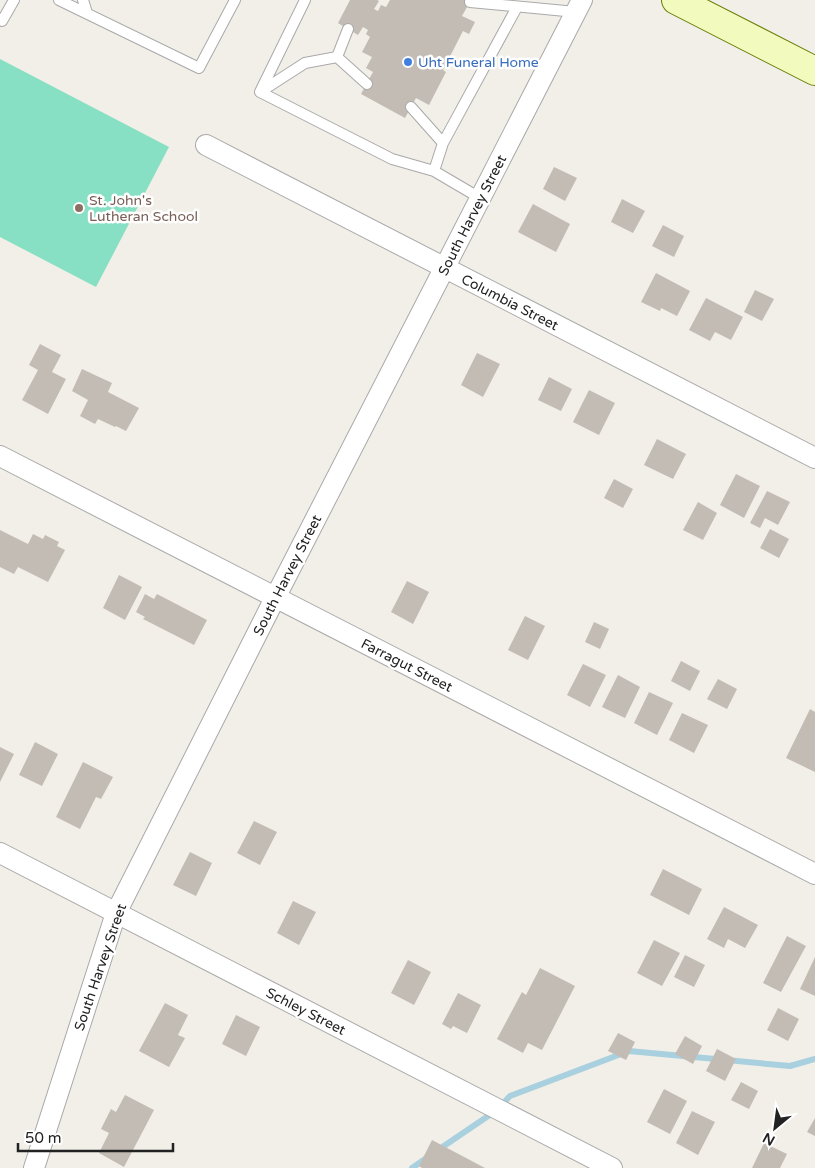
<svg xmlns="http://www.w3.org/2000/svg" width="815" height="1168" font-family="'Varela Round',sans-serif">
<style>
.pitch{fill:#87e0c3}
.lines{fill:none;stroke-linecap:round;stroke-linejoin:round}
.stream{stroke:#a9d0df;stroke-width:6}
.building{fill:#c3bcb5}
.lane-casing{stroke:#a9a9a9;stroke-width:12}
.street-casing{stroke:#a9a9a9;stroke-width:22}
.secondary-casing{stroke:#687c05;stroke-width:30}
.lane{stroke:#fff;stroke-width:10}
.street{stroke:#fff;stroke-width:20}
.secondary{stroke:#f3fabe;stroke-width:28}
.shop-dot{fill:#3f7fe0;stroke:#fff;stroke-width:2}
.education-dot{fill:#8d6e63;stroke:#fff;stroke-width:2}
.labels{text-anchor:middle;stroke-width:5;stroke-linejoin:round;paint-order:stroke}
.shop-label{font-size:14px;fill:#366cbe;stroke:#fff;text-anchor:start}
.education-label{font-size:14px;fill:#785e54;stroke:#fff;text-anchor:start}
.street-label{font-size:14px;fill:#222;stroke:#fff}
</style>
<rect width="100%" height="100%" fill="#f2efe8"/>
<path class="pitch" d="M0,59L169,147L96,287L0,237Z"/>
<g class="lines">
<path class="stream" d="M438,1150L497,1110L510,1096L629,1051L790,1066L815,1059
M412,1168L428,1157"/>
</g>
<path class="building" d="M350,0H377L379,1L374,9L378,11L381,5L386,7L390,0H471L462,16L475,22L469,34L463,31L443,70L446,72L429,105L416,98L405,118L361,94L373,72L366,68L372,57L362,52L370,37L366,34L368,30L363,27L358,35L338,23Z
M554,167L577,178L565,201L543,189Z
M622,199L645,211L633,233L611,222Z
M533,204L570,224L556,252L518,232Z
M663,225L684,236L674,257L652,246Z
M656,273L690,291L677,316L661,308L660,311L641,302Z
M755,290L774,299L762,321L744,312Z
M706,298L743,317L731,340L715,332L710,341L689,330Z
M40,344L61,355L52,372L66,379L48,414L22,400L38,370L29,365Z
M477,353L500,364L483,397L461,385Z
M82,369L112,383L108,392L139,408L126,431L116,426L115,427L98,419L95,424L80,416L88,400L72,391Z
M549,377L572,389L561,411L538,400Z
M589,390L615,403L599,435L573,422Z
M657,439L686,454L673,479L644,465Z
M736,474L760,486L744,518L720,505Z
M614,479L633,489L623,508L604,498Z
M767,491L790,502L778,525L765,518L760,528L750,523Z
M698,502L717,513L703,540L683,530Z
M770,529L789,539L779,558L760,548Z
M0,530L28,544L33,534L43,539L45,535L59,542L57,546L65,550L48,582L18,567L14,574L0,567Z
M119,575L142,587L125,620L103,608Z
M407,581L429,592L413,624L391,612Z
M145,594L154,599L157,594L207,620L194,645L143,619L145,617L136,612Z
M525,616L545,626L528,660L508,650Z
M594,622L609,629L600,649L585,642Z
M681,661L700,671L690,691L671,681Z
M583,664L606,675L590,707L567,695Z
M618,675L640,687L625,718L602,707Z
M718,679L737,689L727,709L707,699Z
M649,692L673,703L657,735L634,723Z
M810,709L815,712V772L786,758Z
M682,713L708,725L694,753L669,740Z
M35,742L58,754L42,786L19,775Z
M0,747L14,754L0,782Z
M83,762L113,777L101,799L96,797L80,829L56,817Z
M254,821L277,832L260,865L237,853Z
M190,852L212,863L196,896L173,885Z
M663,869L702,889L689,915L650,895Z
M293,901L316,912L299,945L277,933Z
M724,907L758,925L745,948L728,939L724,948L707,939Z
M787,936L806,946L781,992L763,983Z
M654,940L680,953L662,986L637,973Z
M685,955L705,965L694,987L674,977Z
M815,957V996L800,989Z
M408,960L431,972L414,1005L391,993Z
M540,968L575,986L542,1050L528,1043L523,1053L497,1039L522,992L526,995Z
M458,993L481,1005L467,1033L453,1026L451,1029L442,1024Z
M165,1003L188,1015L178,1035L185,1038L169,1067L139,1051Z
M778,1008L799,1019L788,1041L767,1030Z
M236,1015L260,1027L246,1056L222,1044Z
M618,1033L635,1042L626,1060L608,1051Z
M685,1036L702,1046L693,1064L675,1054Z
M717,1049L736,1059L725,1081L706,1071Z
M741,1082L758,1091L749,1109L731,1100Z
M664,1089L687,1101L670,1134L647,1122Z
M125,1095L154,1110L124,1167L99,1153L109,1133L101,1129L111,1109L116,1112Z
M692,1111L715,1122L698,1155L676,1143Z
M815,1118V1136L807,1132Z
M432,1140L485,1168H422L419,1166Z
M764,1143L787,1154L780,1168H752Z"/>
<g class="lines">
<defs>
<path id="lane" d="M59,0L199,68L235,0
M83,0L87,13
M305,0L260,92L392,159L434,171L480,198
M470,2L576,12
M0,19L2,21L14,0
M348,29L337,57L367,84
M260,92L305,63L337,57
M411,107L443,143L434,171
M443,143L517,7"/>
<path id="street" d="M206,145L815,458
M0,456L815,874
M0,853L612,1168
M34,1168L116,913L275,598L582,0"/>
<path id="secondary" d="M676,0L815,71"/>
</defs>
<use href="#lane" class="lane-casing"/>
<use href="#street" class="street-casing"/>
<use href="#secondary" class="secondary-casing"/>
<use href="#lane" class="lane"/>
<use href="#street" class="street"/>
<use href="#secondary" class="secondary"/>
</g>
<circle class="shop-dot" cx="408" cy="62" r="5"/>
<circle class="education-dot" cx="79" cy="208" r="5"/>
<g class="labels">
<g class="shop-label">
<text x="418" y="67">Uht Funeral Home</text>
</g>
<g class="education-label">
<text x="89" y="205">St. John's<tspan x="89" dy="16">Lutheran School</tspan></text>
</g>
<g class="street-label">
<text transform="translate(472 215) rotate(-63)" y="5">South Harvey Street</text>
<text transform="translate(510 302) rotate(27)" y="5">Columbia Street</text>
<text transform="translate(287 575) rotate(-63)" y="5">South Harvey Street</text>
<text transform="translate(407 665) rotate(27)" y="5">Farragut Street</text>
<text transform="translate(100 967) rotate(-71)" y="5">South Harvey Street</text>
<text transform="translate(306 1011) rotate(27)" y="5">Schley Street</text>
</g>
</g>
<g transform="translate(775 1128) rotate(209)" stroke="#ffffff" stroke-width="4" paint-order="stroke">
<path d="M0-4L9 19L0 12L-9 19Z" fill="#222222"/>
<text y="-8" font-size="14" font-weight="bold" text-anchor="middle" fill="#222222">N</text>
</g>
<path d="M18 1143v8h155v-8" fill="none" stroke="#222222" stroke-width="2.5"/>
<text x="25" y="1143" font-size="15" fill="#222222" stroke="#ffffff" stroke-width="4" paint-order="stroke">50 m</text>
</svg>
